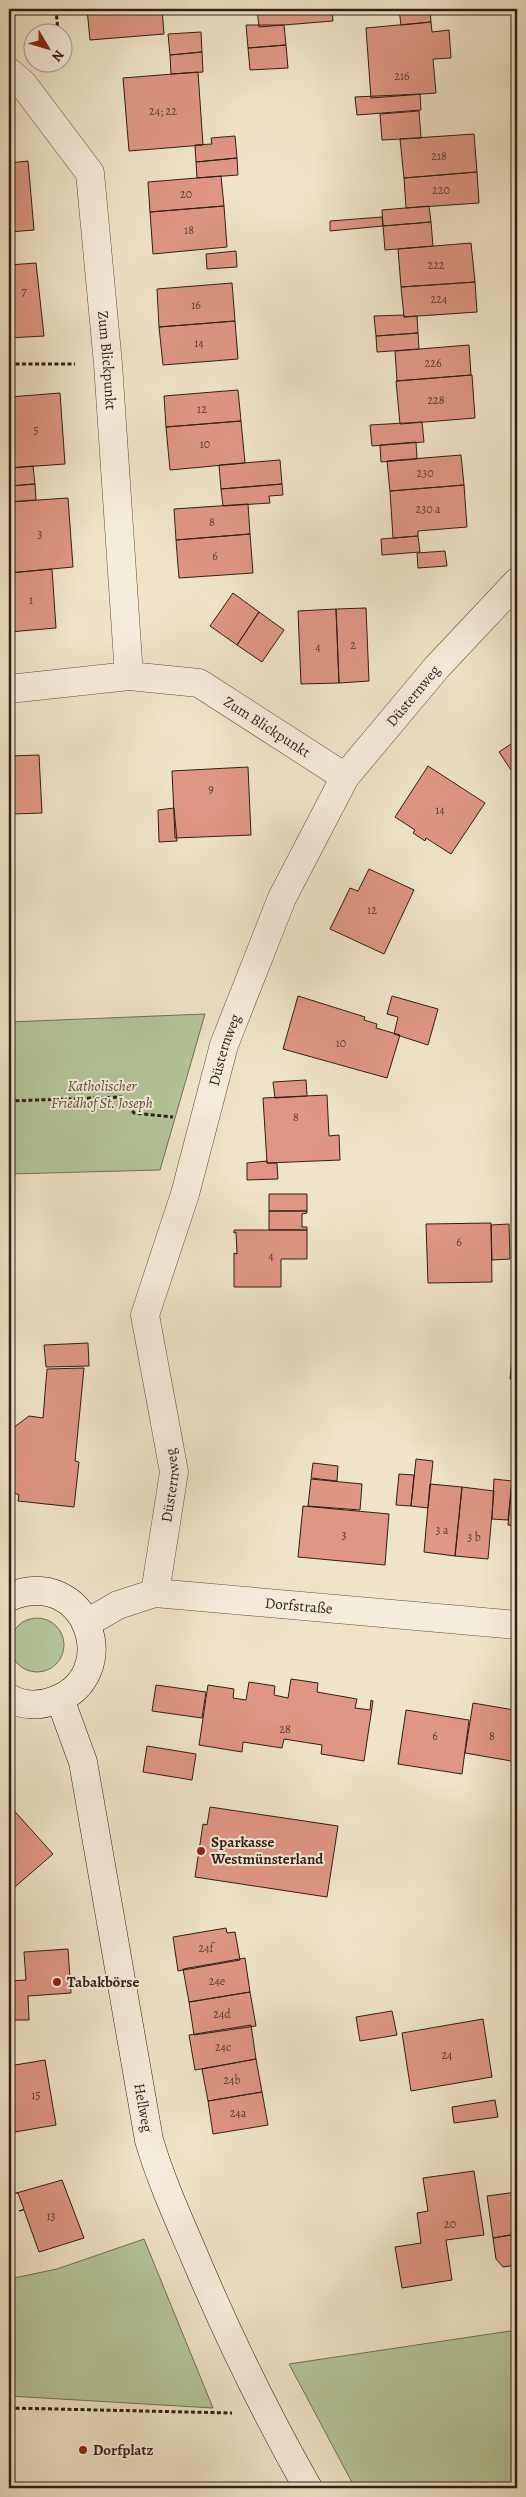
<svg xmlns="http://www.w3.org/2000/svg" width="526" height="2497" font-family="Alegreya,serif">
<style>
.green{fill:#b4c599;stroke:#727257}
.building{fill:#df9684;stroke:#301e15}
.lines{fill:none;stroke-linecap:round;stroke-linejoin:round}
.street-casing{stroke:#605042;stroke-width:29}
.secondary-casing{stroke:#301e15;stroke-width:29}
.path{stroke:#301e15;stroke-width:3;stroke-dasharray:4 2.5;stroke-linecap:butt}
.street{stroke:#f5eddb;stroke-width:28}
.secondary{stroke:#f5eddb;stroke-width:28}
.poi-dot{fill:#8f2418;stroke:#f5eddb;stroke-width:2}
.labels{text-anchor:middle;stroke-width:4;stroke-linejoin:round;paint-order:stroke}
.number-label{font-size:12px;fill:#5c3c31}
.street-label{font-size:15px;fill:#301e15;stroke:#f5eddb}
.park-label{font-size:15px;font-style:italic;fill:#58503d;stroke:#f5eddb}
.poi-label{font-size:15px;font-weight:bold;fill:#301e15;stroke:#f5eddb;text-anchor:start}
</style>
<rect width="100%" height="100%" fill="#efe4c7"/>
<filter id="stains"><feTurbulence type="fractalNoise" baseFrequency=".004" numOctaves="4"/><feColorMatrix values="0 0 0 0 .2 0 0 0 0 .09 0 0 0 0 .02 0 0 0 .5 -.17"/></filter>
<radialGradient id="worn" r=".72"><stop offset=".6" stop-color="#630" stop-opacity="0"/><stop offset="1" stop-color="#630" stop-opacity=".3"/></radialGradient>
<path class="green" d="M205,1014L160,1170L9,1174V1022Z
M10 1645a27 27 0 1 1 54 0a27 27 0 1 1-54 0Z
M144,2239L213,2408L9,2396V2279L57,2269Z
M517,2330V2488H355L289,2364Z"/>
<path class="building" d="M87,9H162L164,34L90,40Z
M257,9H332L333,21L259,27Z
M399,9H430L431,22L401,25Z
M431,22L432,32L449,30L451,58L433,59L436,93L371,98L366,28Z
M246,25H284L286,45L248,48Z
M201,32L202,52L170,55L168,34Z
M286,45L288,68L250,70L248,48Z
M202,52L203,72L171,74L170,55Z
M198,72L203,145L129,151L123,78Z
M420,94L421,110L357,115L355,97Z
M419,111L421,138L382,140L380,114Z
M474,134L477,172L404,178L400,139Z
M235,136L237,158L196,162L195,145L212,144L211,138Z
M237,158L238,175L197,178L196,162Z
M28,161L34,230L9,232V163Z
M477,172L479,203L406,208L404,178Z
M221,176L224,206L150,212L148,182Z
M224,206L227,247L153,254L150,212Z
M429,206L431,222L383,226L382,210Z
M382,217L383,226L330,231V221Z
M431,222L433,246L385,250L383,226Z
M471,243L475,282L401,287L398,249Z
M236,251L237,267L207,269L206,254Z
M36,263L44,336L9,338V265Z
M475,282L477,312L404,317L401,287Z
M232,283L235,321L159,327L157,289Z
M404,315V317L417,316L418,333L376,336L374,316Z
M235,321L238,359L163,365L159,327Z
M418,333L419,349L377,352L376,336Z
M469,345L471,375L397,381L395,351Z
M472,375L475,418L400,424L396,381Z
M238,390L241,421L166,427L164,396Z
M60,393L65,464L9,468V397Z
M241,421L245,463L170,470L166,427Z
M422,422L424,442L372,446L370,425Z
M416,442L417,459L381,462L380,445Z
M461,455L464,485L390,491L387,461Z
M280,460L282,484L221,489L219,465Z
M33,466L35,484L9,486V468Z
M35,484L36,500L9,502V486Z
M282,484L283,495L269,496L270,503L223,506L221,489Z
M464,485L467,527L418,531V536L393,538L390,491Z
M68,498L73,567L9,573V502Z
M248,504L250,534L176,540L174,509Z
M250,534L253,573L179,578L176,540Z
M418,536L420,552L382,555L381,539Z
M445,551L447,566L418,568L417,553Z
M52,569L56,628L9,632V573Z
M233,593L259,612L237,645L210,626Z
M366,608L369,681L339,683L336,609Z
M336,609L339,683L301,684L298,611Z
M259,612L284,630L262,662L237,645Z
M514,742L517,747V779L499,752Z
M39,755L42,813L13,814L14,820H9V756Z
M428,766L485,803L451,854L426,838L425,841L413,833L415,830L395,817Z
M248,767L251,835L175,838L172,771Z
M174,808L177,841L159,842L158,810Z
M369,869L414,890L384,954L330,929L350,888L358,891Z
M298,996L365,1017L364,1020L377,1024L376,1028L400,1035L387,1078L283,1049Z
M392,996L438,1009L428,1045L394,1034L398,1017L387,1014Z
M306,1080L307,1096L275,1098L273,1082Z
M327,1095L329,1136L339,1135L340,1160L267,1163L263,1098Z
M267,1161V1163H277L278,1179L247,1180V1163Z
M269,1194H307V1211H269Z
M269,1211H307V1213L302,1214V1227H307V1230H269Z
M491,1223L492,1282L428,1283L426,1224Z
M509,1224L510,1259L492,1260L491,1225Z
M234,1230H307V1259H281V1287H234V1253L237,1254L236,1232L234,1233Z
M515,1324H517V1380L510,1379Z
M88,1343L89,1366L46,1367L44,1345Z
M84,1368L75,1461L79,1462L74,1507L18,1501L19,1495L9,1491V1431L29,1416L43,1418L47,1369Z
M416,1459L433,1461L428,1508L411,1506Z
M313,1463L338,1466L337,1481L311,1478Z
M399,1474L414,1475L411,1506L396,1505Z
M311,1479L362,1484L360,1510L308,1506Z
M494,1479L512,1481L508,1520L492,1519Z
M512,1480L517,1481V1526L508,1525Z
M430,1484L462,1487L455,1556L424,1552Z
M462,1487L494,1491L488,1559L455,1556Z
M303,1506L389,1514L385,1565L298,1557Z
M291,1679L318,1683L317,1692L357,1699L355,1708L370,1710L371,1700L373,1701L364,1761L321,1754L322,1745L284,1739L282,1748L243,1742L242,1752L199,1745L208,1685L234,1689L233,1698L246,1700L249,1682L275,1686L274,1695L288,1698Z
M156,1685L206,1692L202,1718L152,1711Z
M516,1694L517,1762L465,1753L473,1703L514,1710Z
M406,1710L469,1720L462,1774L398,1764Z
M147,1746L196,1754L192,1780L143,1772Z
M9,1805L53,1854L9,1892Z
M210,1807L338,1826L327,1897L195,1877L203,1824L207,1825Z
M226,1928L227,1933L235,1932L240,1960L178,1971L173,1937Z
M68,1949L71,1993L28,1996L29,2020H9V1981L26,1980L24,1952Z
M245,1958L250,1992L189,2002L183,1969Z
M250,1992L256,2026L194,2035L189,2002Z
M392,2011L397,2035L360,2041L356,2017Z
M483,2019L492,2077L411,2091L402,2033Z
M251,2025L256,2059L195,2070L189,2035Z
M256,2059L262,2092L208,2101L202,2069Z
M45,2060L56,2125L9,2133V2066Z
M262,2092L268,2125L213,2134L208,2101Z
M495,2100L498,2117L454,2123L452,2107Z
M474,2171L484,2235L446,2240L452,2280L402,2288L395,2247L421,2243L417,2213L428,2211L423,2178Z
M62,2180L84,2238L39,2252L24,2210L19,2211L24,2209L18,2193L13,2194Z
M517,2192V2234L493,2238L487,2196Z
M517,2234V2265L503,2267L496,2259L493,2238Z"/>
<g class="lines">
<defs>
<g id="street">
<path id="s1" d="M9,72L23,84L90,173L108,364L129,676"/>
<path id="s2" d="M9,689L129,676L199,683L345,777"/>
<path id="s3" d="M155,1593L174,1472L145,1315L185,1194L224,1045L282,898L345,777L437,667L517,582"/>
<path id="s4" d="M87,1623L118,1605L155,1593L517,1625"/>
</g>
<g id="secondary">
<path d="M9,1597C88,1564 125,1677 53,1701C39,1706 23,1706 9,1698"/>
<path id="s5" d="M60,1699L83,1762L149,2140C161,2181 179,2220 196,2260C229,2338 266,2414 308,2488"/>
</g>
</defs>
<use href="#street" class="street-casing"/>
<use href="#secondary" class="secondary-casing"/>
<path class="path" d="M56,9L58,32
M9,364H75
M9,1101L121,1097L134,1113L173,1117
M9,2408L232,2413"/>
<use href="#street" class="street"/>
<use href="#secondary" class="secondary"/>
</g>
<g class="poi-dot">
<circle cx="201" cy="1851" r="5"/>
<circle cx="57" cy="1982" r="5"/>
<circle cx="83" cy="2450" r="5"/>
</g>
<g class="labels">
<g class="number-label">
<text x="402" y="80">216</text>
<text x="163" y="115">24; 22</text>
<text x="439" y="160">218</text>
<text x="441" y="194">220</text>
<text x="186" y="198">20</text>
<text x="189" y="234">18</text>
<text x="436" y="269">222</text>
<text x="24" y="295">7</text>
<text x="439" y="303">224</text>
<text x="196" y="309">16</text>
<text x="199" y="347">14</text>
<text x="433" y="367">226</text>
<text x="436" y="404">228</text>
<text x="202" y="413">12</text>
<text x="36" y="434">5</text>
<text x="205" y="448">10</text>
<text x="425" y="477">230</text>
<text x="428" y="513">230 a</text>
<text x="212" y="526">8</text>
<text x="40" y="538">3</text>
<text x="215" y="560">6</text>
<text x="31" y="604">1</text>
<text x="353" y="649">2</text>
<text x="318" y="651">4</text>
<text x="211" y="793">9</text>
<text x="440" y="814">14</text>
<text x="372" y="914">12</text>
<text x="341" y="1047">10</text>
<text x="296" y="1121">8</text>
<text x="459" y="1246">6</text>
<text x="271" y="1260">4</text>
<text x="442" y="1534">3 a</text>
<text x="344" y="1539">3</text>
<text x="474" y="1541">3 b</text>
<text x="285" y="1733">28</text>
<text x="435" y="1740">6</text>
<text x="492" y="1740">8</text>
<text x="206" y="1952">24f</text>
<text x="217" y="1985">24e</text>
<text x="222" y="2018">24d</text>
<text x="223" y="2051">24c</text>
<text x="447" y="2059">24</text>
<text x="232" y="2084">24b</text>
<text x="36" y="2099">15</text>
<text x="238" y="2117">24a</text>
<text x="51" y="2220">13</text>
<text x="450" y="2228">20</text>
</g>
<g class="street-label">
<text dy="5" stroke="none"><textPath href="#s1" startOffset="318">Zum Blickpunkt</textPath></text>
<text dy="5" stroke="none"><textPath href="#s3" startOffset="964">Düsternweg</textPath></text>
<text dy="5" stroke="none"><textPath href="#s2" startOffset="272">Zum Blickpunkt</textPath></text>
<text dy="5" stroke="none"><textPath href="#s3" startOffset="559">Düsternweg</textPath></text>
<text dy="5" stroke="none"><textPath href="#s3" startOffset="109">Düsternweg</textPath></text>
<text dy="5" stroke="none"><textPath href="#s4" startOffset="219">Dorfstraße</textPath></text>
<text dy="5" stroke="none"><textPath href="#s5" startOffset="418">Hellweg</textPath></text>
</g>
<g class="park-label">
<text x="102" y="1091">Katholischer<tspan x="102" dy="17">Friedhof St. Joseph</tspan></text>
</g>
<g class="poi-label">
<text x="211" y="1847">Sparkasse<tspan x="211" dy="17">Westmünsterland</tspan></text>
<text x="67" y="1987">Tabakbörse</text>
<text x="93" y="2455">Dorfplatz</text>
</g>
</g>
<rect width="526" height="2497" fill="none" stroke="#efe4c7" stroke-width="30"/>
<rect x="10" y="10" width="506" height="2477" fill="none" stroke="#301e15" stroke-width="2.5"/>
<rect x="15" y="15" width="496" height="2467" fill="none" stroke="#301e15"/>
<g transform="translate(48 48) rotate(128)"><circle r="24" fill="#f5eddb" stroke="#a69a8c"/>
<path d="M0-4L9 19L0 12L-9 19Z" fill="#8f2418"/>
<text y="-8" font-size="14" font-weight="bold" text-anchor="middle" fill="#301e15">N</text>
</g>
<rect width="100%" height="100%" filter="url(#stains)"/>
<rect width="100%" height="100%" fill="url(#worn)"/>
</svg>
